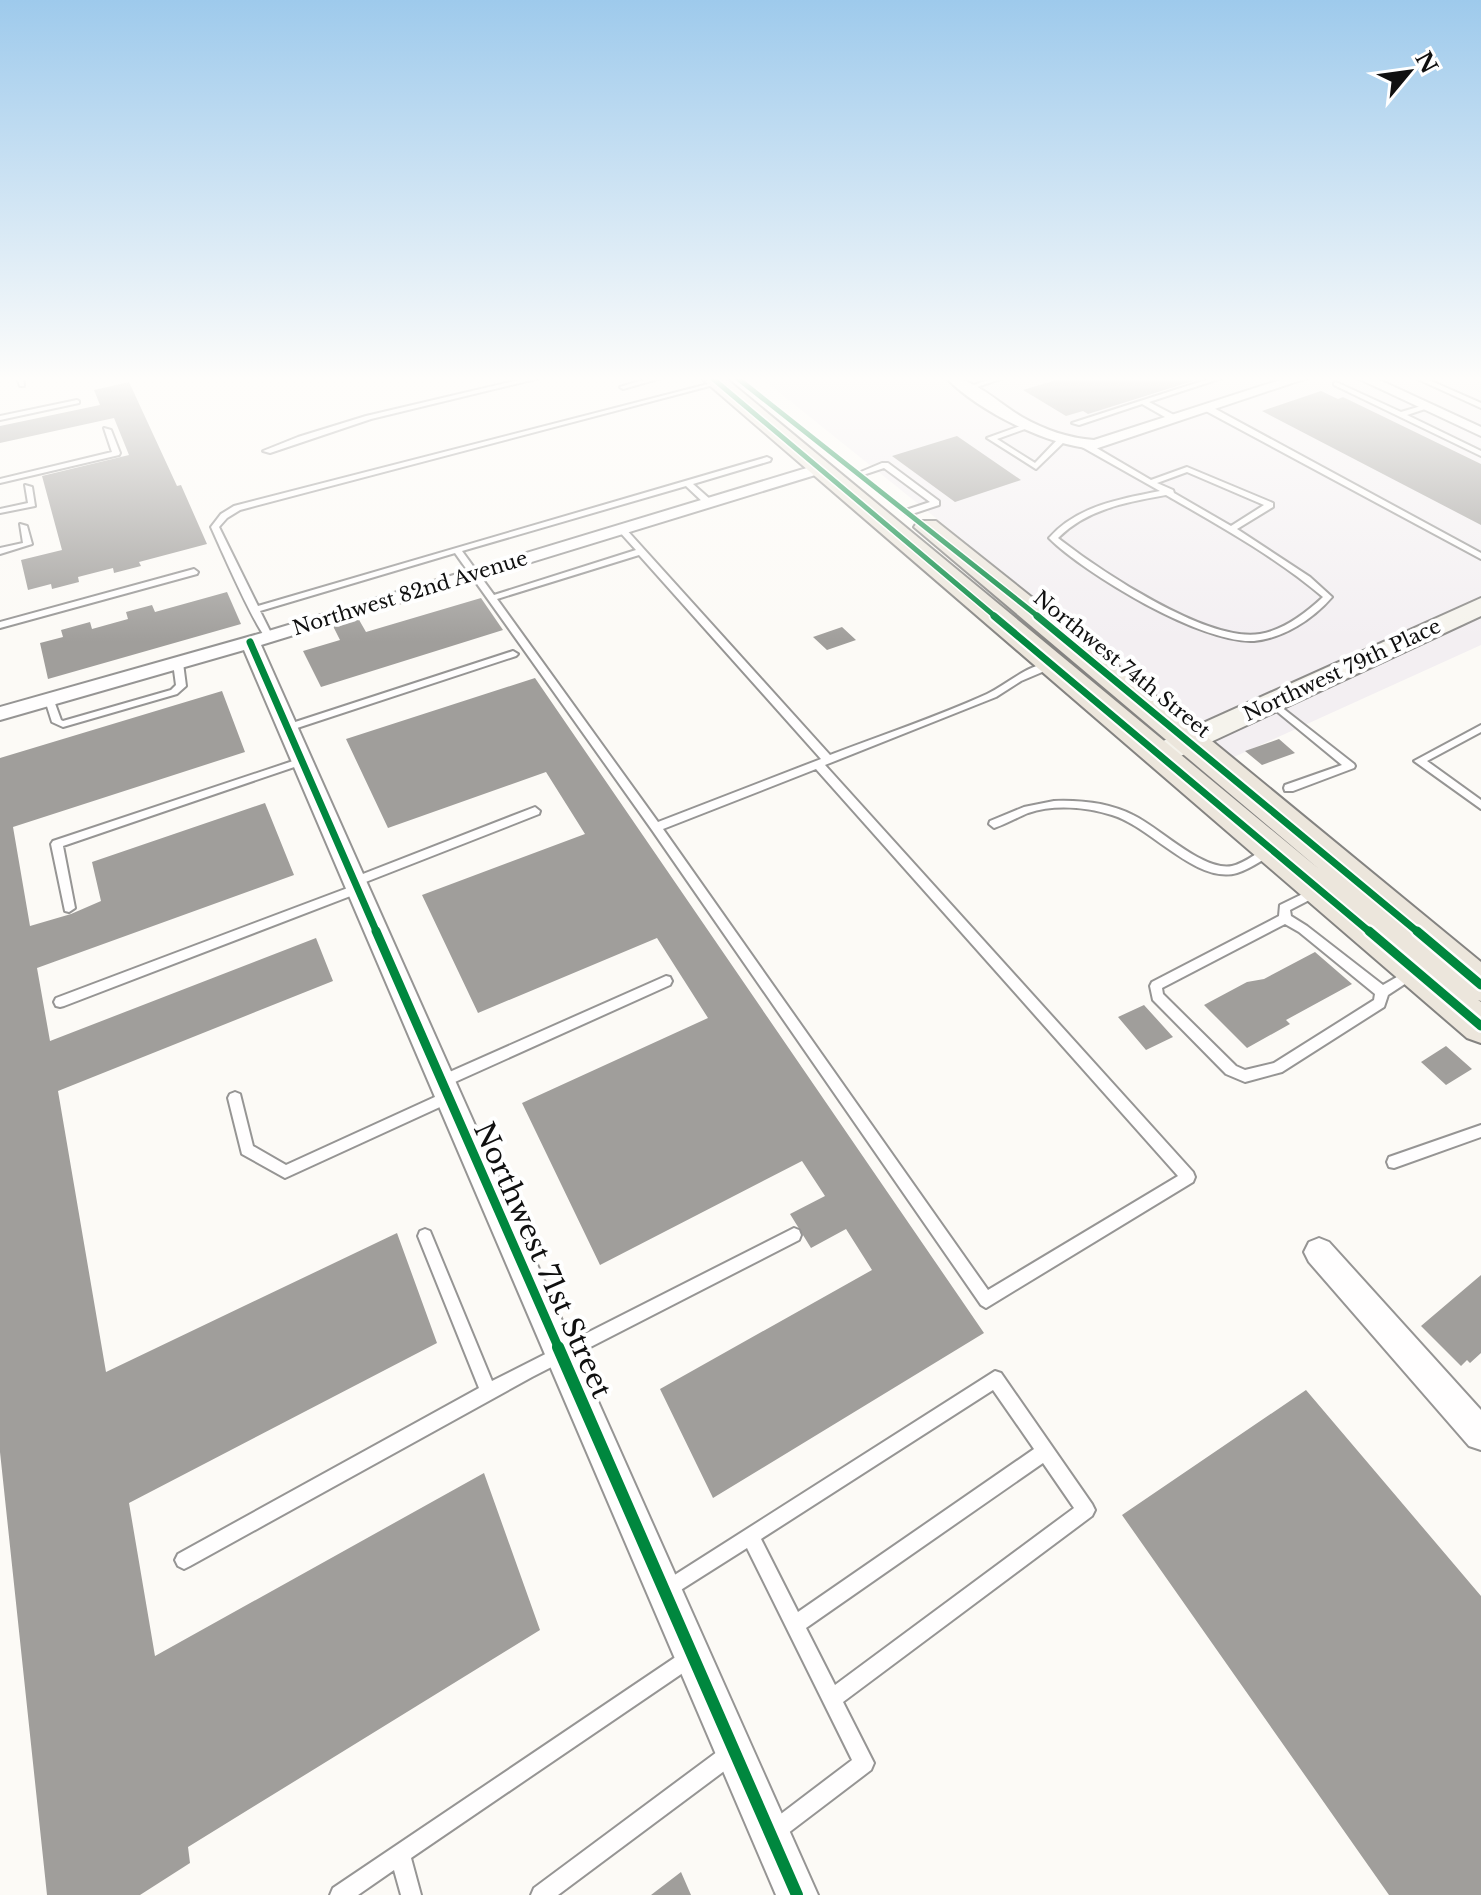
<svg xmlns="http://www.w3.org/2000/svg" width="1481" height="1895" font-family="'Libre Baskerville',serif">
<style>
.industrial{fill:#f3eff2}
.building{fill:#a09e9b}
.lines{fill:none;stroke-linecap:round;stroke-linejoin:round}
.lane-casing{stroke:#969594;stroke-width:4}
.street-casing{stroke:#969594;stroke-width:4}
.secondary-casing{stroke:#8d8c8a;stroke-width:4}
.primary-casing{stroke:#848381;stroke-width:4}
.lane{fill:#fffefe;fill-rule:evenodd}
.street{fill:#fffefe;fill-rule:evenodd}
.secondary{fill:#f5f3ec;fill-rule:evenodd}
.primary{fill:#ece6dc;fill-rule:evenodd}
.cycleway-far3-casing{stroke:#fff;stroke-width:8}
.cycleway-far2-casing{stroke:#fff;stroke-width:11}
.cycleway-far1-casing{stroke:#fff;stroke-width:14}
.cycleway-casing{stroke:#fff;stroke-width:17}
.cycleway-far3{stroke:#00873e;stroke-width:5}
.cycleway-far2{stroke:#00873e;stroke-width:7}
.cycleway-far1{stroke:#00873e;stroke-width:9}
.cycleway{stroke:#00873e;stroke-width:12}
.labels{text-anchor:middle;stroke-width:8;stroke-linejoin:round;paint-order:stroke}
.far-street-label{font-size:20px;fill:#101010;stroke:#fff}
.near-street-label{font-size:28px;fill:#101010;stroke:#fff}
</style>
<rect width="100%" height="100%" fill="#fcfaf6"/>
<path class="industrial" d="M760,377H1481V645L1234,757Z"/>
<path class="building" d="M1066,377H1193V381L1088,414L1083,411L1066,416L1023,390Z
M129,382L177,486L181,485L207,544L139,562L141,566L114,573L113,568L78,577L79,582L52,589L51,584L28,590L21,560L62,550L42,476L129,455L114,418L0,443V426L100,405L94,390Z
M1321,391L1338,399L1343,397L1481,464V525L1262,411Z
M957,436L1021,480L955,502L892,456Z
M227,592L241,624L48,679L40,643L63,637L61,630L90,622L92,629L128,619L126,612L152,605L155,612Z
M481,598L503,630L321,687L303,651L340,640L333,626L358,618L366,632Z
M842,627L856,640L827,650L813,637Z
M535,678L984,1333L713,1498L660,1389L872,1270L846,1229L811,1248L790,1214L825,1196L802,1161L600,1265L522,1103L708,1018L657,938L478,1013L422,895L585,834L546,772L388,828L346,739Z
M222,691L245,752L13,827L30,926L71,914L101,901L92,862L265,803L294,875L37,968L50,1041L316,938L333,981L58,1091L106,1372L397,1233L437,1343L129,1503L155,1656L484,1473L540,1630L188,1847L190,1863L140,1895H47L0,1452V758Z
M1279,739L1295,753L1262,765L1245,751Z
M1315,952L1352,984L1286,1020L1290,1024L1247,1048L1204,1005L1247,982L1264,979Z
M1144,1005L1173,1037L1146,1050L1118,1017Z
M1446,1046L1472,1069L1446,1085L1421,1062Z
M1481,1275V1353L1470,1363L1467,1360L1461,1366L1421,1326Z
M1306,1390L1481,1596V1895H1389L1122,1515Z
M681,1872L691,1895H651Z"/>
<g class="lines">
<defs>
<path id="lane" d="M17,377H23L24,386H20Z
M531,377H544L371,419L270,453L263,451L298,437L366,416Z
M653,377H665L623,389L620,387Z
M996,377H1006L971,389L966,388Z
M1215,377H1225L1149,402L1178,417V421H1172L1142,404L1079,425L1072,423Z
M1413,377H1422L1481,403V408Z
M716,382L721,383L240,510L227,518L219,527L258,606L767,457L771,459L770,461L693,484L711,500V504H705L686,486L462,551L494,595L636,550L617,529L624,527L830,755C882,735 936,717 987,694C1008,684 1030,662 1054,663V667L1021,681L996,697L825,765L1193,1172L1195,1177L1193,1182L986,1308L981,1305L652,830L455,553L260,611L273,637L268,640C257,632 220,547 211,527L221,514L234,506ZM639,555L821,759L658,822L497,599ZM816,769L1178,1176L988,1290L663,829Z
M1336,382L1401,412L1428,404V408L1407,415L1481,451V456L1334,385V383Z
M77,400L79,401V403L0,420V416Z
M1204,406H1210L1481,553V559L1204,410Z
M1026,424L1033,426L997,439L1035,463L1058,439L1065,441L1036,469L987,438Z
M104,428L111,430L120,453L119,455L0,483V479L112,452Z
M1082,443H1088L1151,480L1187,467L1273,503V507L1237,529L1310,577L1332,597C1313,619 1284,638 1254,641C1202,644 1085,574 1049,538C1077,506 1120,499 1160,491L1082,447ZM1187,472L1264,505L1231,526L1174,493L1173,490L1157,483ZM1166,495C1220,526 1276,557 1323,597C1306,613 1284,630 1260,634C1207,643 1099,570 1058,538C1087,509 1127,502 1166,495Z
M882,463H888L939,501V505L912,514H906V510L930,502L884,468L860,476L856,474Z
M25,485L32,487L35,506L0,513V509L28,503Z
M20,524L27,526L32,544L0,554V548L23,543Z
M194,569L198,572L197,574L0,628V622Z
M513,651L518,654L516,656L291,730L287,731L282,728L283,726Z
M178,660L183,663L186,686L177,694L63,727L52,722L45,700L47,698H53L61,720L63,721L171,690L176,685L173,663Z
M1271,699L1354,764L1355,766L1354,768L1293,791H1285L1284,788L1285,785L1342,765L1268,704L1266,702Z
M1481,725V732L1427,761L1481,800V809L1414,761Z
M302,758L306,759L307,761L306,763L63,846L75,908L69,912L65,911L51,844L53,841Z
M1054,801C1081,800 1109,803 1133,815C1159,827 1203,872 1232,866C1246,863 1258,851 1271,846L1277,850L1275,853C1263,859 1251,869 1237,873C1197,885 1150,826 1112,815C1086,807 1054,804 1028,813C1016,818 1006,824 994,828L989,824L990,821L1024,807Z
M535,807L540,811L539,814L358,885L363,889L361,892L64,1006L60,1007L56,1006L54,1002L56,998L353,886L348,882L350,879Z
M1317,887L1321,888L1323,891L1321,894L1290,910L1291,916L1307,926L1383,985L1409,970H1417L1419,973L1417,976L1388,995L1384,1007L1282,1072L1245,1082L1226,1074L1153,1000L1150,986L1152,982L1279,916L1280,905ZM1285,924L1299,932L1375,994L1374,1000L1274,1063L1245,1070L1236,1066L1163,994L1162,988Z
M666,976L670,977L672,981L670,985L446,1086L441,1088L436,1086L434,1082L436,1078Z
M448,1091L453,1093L455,1097L453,1101L285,1178L242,1154L228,1098L230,1094L235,1092L240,1094L253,1146L286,1165Z
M1481,1125V1137L1394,1168L1389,1167L1387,1162L1389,1157Z
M794,1228L799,1230L801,1235L799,1240L532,1377L190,1566L184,1569L178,1566L175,1560L178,1554L479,1388L418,1236L420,1231L425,1229L430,1231L492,1381Z
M995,1371L1001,1373L1092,1504L1095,1510L1092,1516L843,1702L874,1763L871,1770L779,1840L772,1843L765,1840L762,1833L765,1826L852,1760L747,1548L668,1598L662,1595L659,1589L662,1583ZM993,1390L1034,1449L798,1612L761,1539ZM1043,1463L1074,1508L835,1685L806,1628Z
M689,1648L696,1650L698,1657L696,1664L411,1858L421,1895H401L394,1870L358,1895H330L333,1888Z
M732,1743L739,1746L742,1753L739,1760L558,1895H531L534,1888L725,1746Z"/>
<path id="street" d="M945,377C974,377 998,403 1022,417C1045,430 1068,438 1094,440L1289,377H1310L1095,449C1046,445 980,412 945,377Z
M1355,377H1373L1481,427V436Z
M820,464L825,466V472L261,645L818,1895H776L244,650L0,720V707L262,633Z
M1319,1238L1329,1242L1481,1410V1450L1469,1446L1309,1262L1304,1252L1309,1242Z"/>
<path id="secondary" d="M1481,598V616L1172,760L1162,763L1152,760L1147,753L1152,746Z"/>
<path id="primary" d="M700,377H724L1319,869L914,527L918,521H936L1201,732L1481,962V1001L1478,1000L1481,1002V1043L1467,1038Z"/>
</defs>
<use href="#lane" class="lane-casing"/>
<use href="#street" class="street-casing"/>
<use href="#secondary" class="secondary-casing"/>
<use href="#primary" class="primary-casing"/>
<use href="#lane" class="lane"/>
<use href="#street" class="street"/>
<use href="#secondary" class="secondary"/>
<use href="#primary" class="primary"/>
<defs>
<path id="cycleway-far3" d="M711,377L997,618
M736,377L1040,618"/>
<path id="cycleway-far2" d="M994,616L1371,933
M1037,616L1419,933
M250,642L377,933"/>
<path id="cycleway-far1" d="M376,931L559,1349
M1369,931L1481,1026
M1417,931L1481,985"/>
<path id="cycleway" d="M558,1347L797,1895"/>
</defs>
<use href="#cycleway-far3" class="cycleway-far3-casing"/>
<use href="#cycleway-far2" class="cycleway-far2-casing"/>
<use href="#cycleway-far1" class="cycleway-far1-casing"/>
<use href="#cycleway" class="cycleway-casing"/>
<use href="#cycleway-far3" class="cycleway-far3"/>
<use href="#cycleway-far2" class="cycleway-far2"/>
<use href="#cycleway-far1" class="cycleway-far1"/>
<use href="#cycleway" class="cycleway"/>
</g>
<linearGradient id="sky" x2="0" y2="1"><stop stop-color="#9ecaec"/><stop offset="0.59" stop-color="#fefdfb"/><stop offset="1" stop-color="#fefdfb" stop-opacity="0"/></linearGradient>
<rect width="1481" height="642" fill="url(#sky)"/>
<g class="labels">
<g class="far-street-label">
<text transform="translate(410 593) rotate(-17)" y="7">Northwest 82nd Avenue</text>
<text transform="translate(1122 664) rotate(39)" y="7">Northwest 74th Street</text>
<text transform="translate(1342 670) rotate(-25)" y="7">Northwest 79th Place</text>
</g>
<g class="near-street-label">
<text transform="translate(543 1260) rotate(66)" y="10">Northwest 71st Street</text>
</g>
</g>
<g transform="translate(1409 72) rotate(61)" stroke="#ffffff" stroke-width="6" paint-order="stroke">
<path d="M0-6L14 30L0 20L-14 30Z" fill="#101010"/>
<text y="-12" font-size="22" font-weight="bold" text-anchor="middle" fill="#101010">N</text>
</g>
</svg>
